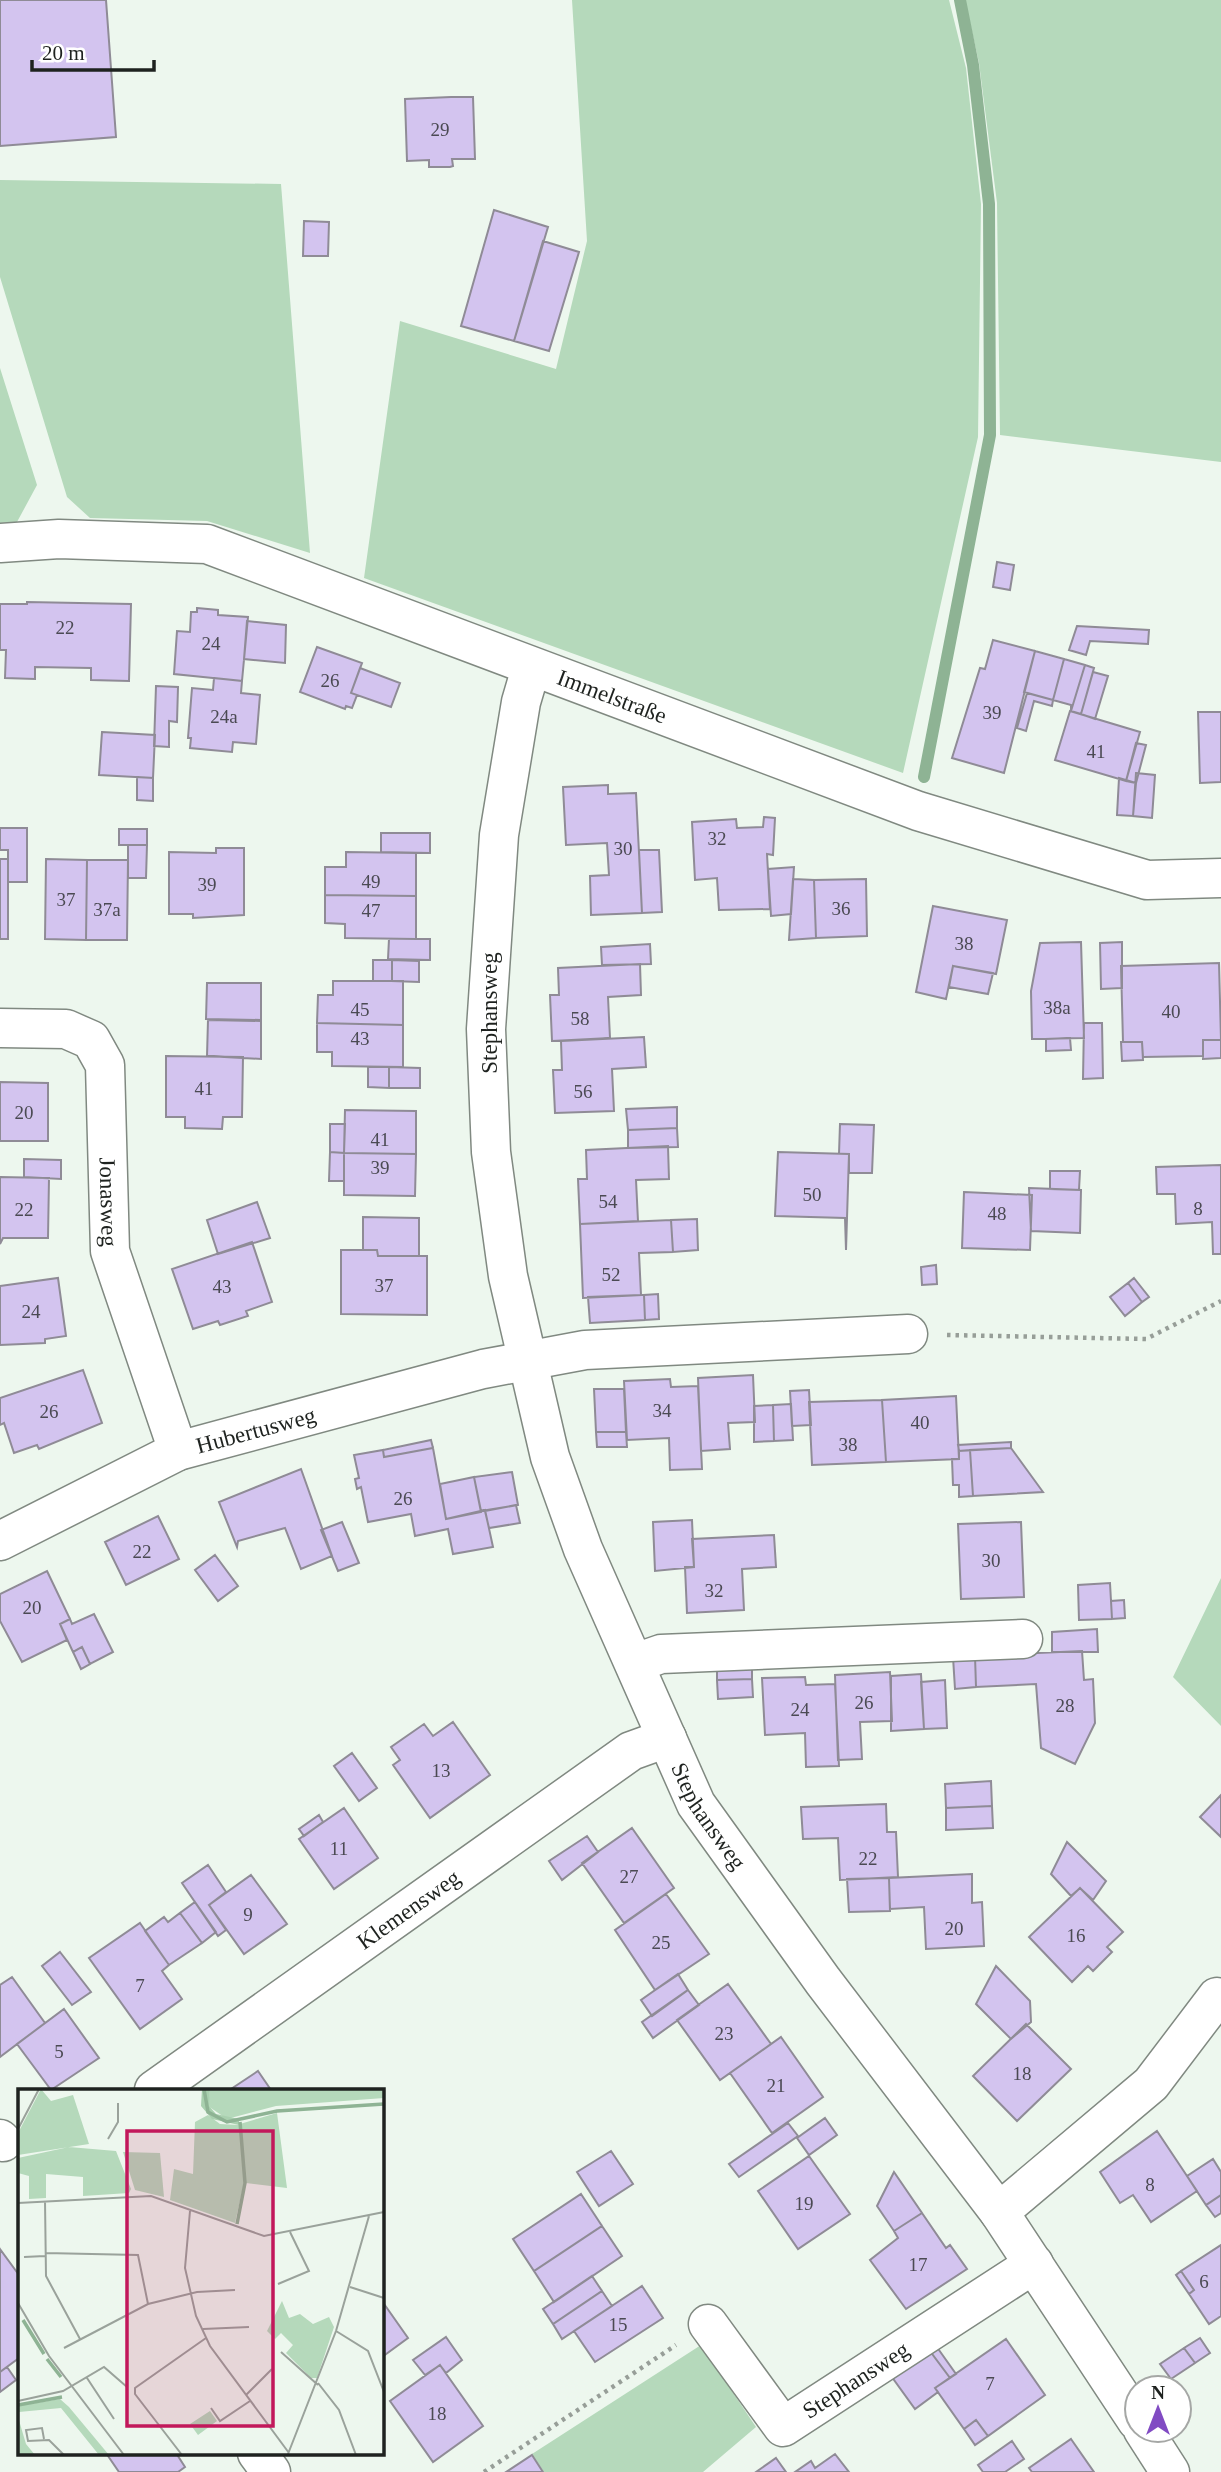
<svg xmlns="http://www.w3.org/2000/svg" width="1221" height="2472" font-family="Georgia,serif">
<style>
.green{fill:#b5d9bb}
.lines{fill:none;stroke-linecap:round;stroke-linejoin:round}
.stream{stroke:#8eb394;stroke-width:12}
.building{fill:#d3c4ef;stroke:#8f8b96;stroke-width:2}
.minor-casing{stroke:#808981;stroke-width:41}
.path{stroke:#979e98;stroke-width:4.5;stroke-dasharray:3.5 5;stroke-linecap:butt}
.minor{stroke:#fff;stroke-width:38}
.labels{text-anchor:middle;stroke-width:5;stroke-linejoin:round;paint-order:stroke}
.number-label{font-size:19px;fill:#4b4a53}
.street-label{font-size:23px;fill:#1e221f;stroke:#fff}
.inset-river{fill:none;stroke:#8eb394;stroke-width:3.5}
.inset-road{fill:none;stroke:#9aa29b;stroke-width:2}
.view{fill:#c2185b;fill-opacity:0.15;stroke:#c2185b;stroke-width:3.5}
.inset-edge{fill:none;stroke:#1e221f;stroke-width:3.5}
</style>
<rect width="100%" height="100%" fill="#edf7ee"/>
<path class="green" d="M572,0H949L966,68L981,204L978,437L903,773L364,578L400,321L556,369L587,241Z
M965,0H1221V462L1000,435L997,203L979,63Z
M0,180L281,184L310,553L207,521L90,518L67,497L0,277Z
M0,368L37,485L17,522L0,523Z
M1221,1578V1726L1173,1677Z
M701,2345L756,2427L703,2472H544L532,2454Z"/>
<g class="lines">
<path class="stream" d="M924,777L990,435L989,204L973,65L960,0"/>
</g>
<path class="building" d="M0,0H106L116,137L0,146Z
M451,97H473L475,159H452L453,166L450,167H429V160L407,161L405,99Z
M494,210L548,227L514,341L461,326Z
M304,221L329,222L328,256H303Z
M543,241L579,252L549,351L514,341Z
M997,562L1014,565L1010,590L993,587Z
M27,602L131,604L129,681L91,680V668L35,667V679L5,678L6,650H0V604H27Z
M197,608L218,610V615L248,617L242,681L174,674L177,631L190,632L191,612H197Z
M247,621L286,625L285,663L244,659Z
M1077,626L1149,630L1148,644L1090,641L1086,655L1069,650Z
M993,640L1035,651L1004,773L952,758L980,668L985,669Z
M317,647L362,663L351,693L357,695L352,708L346,706L345,709L300,692Z
M1035,651L1064,659L1053,700L1024,692Z
M1064,659L1085,665L1071,711V705L1053,700Z
M1085,665L1094,668L1081,714L1071,711Z
M360,668L400,683L391,707L351,693Z
M1093,672L1108,676L1095,719L1081,714Z
M214,678L242,681L241,693L260,695L256,744L233,742L232,752L190,748L191,738H188L192,688L213,690Z
M156,686L178,687L177,722L169,721V747L154,746Z
M1027,693L1053,700L1052,706L1034,701L1026,731L1017,728Z
M1070,711L1140,732L1126,781L1055,760Z
M1198,712H1221V782L1200,783Z
M102,732L155,735L153,778L99,775Z
M1136,743L1146,745L1136,783L1126,781Z
M1136,773L1155,775L1152,818L1133,816Z
M137,777L153,778V801L137,800Z
M1119,778L1136,783L1133,816L1117,815Z
M608,785V794L636,793L642,913L591,915L590,876L609,875L607,843L566,845L563,787Z
M764,817L775,818L773,855L767,854L770,909L719,910L717,878L695,880L692,822L736,819L737,828L763,827Z
M0,828H27V882H8V850H0Z
M119,829H147V845H119Z
M381,833H430V853L381,852Z
M128,845H147L146,878H128Z
M216,848H244V915L193,918V914H169V852L216,853Z
M639,850H659L662,912L642,913Z
M346,852L416,853V896L325,895V867H346Z
M0,859H8V939H0Z
M46,859L87,860L86,940L45,939Z
M87,860H128L127,940H86Z
M794,867L791,914L771,916L768,869Z
M793,879L814,880L816,938L789,940Z
M866,879L867,936L816,938L814,880Z
M325,895L416,896V939L345,938V924L325,923Z
M933,906L1007,920L996,974L953,966L946,999L916,992Z
M389,939H430V960L388,959Z
M1081,942L1084,1038L1032,1039L1031,991L1040,943Z
M1122,942V988L1101,989L1100,943Z
M650,944L651,964L602,965L601,947Z
M373,960H392V981H373Z
M392,960L419,961V982L392,981Z
M1219,963L1221,1040H1203V1056L1143,1057L1142,1042H1123L1121,966Z
M640,964L641,995L608,997L610,1038L552,1041L550,995H559L558,968Z
M953,966L993,973L988,994L949,987Z
M333,981H403V1025L317,1023L318,995H333Z
M207,983H261V1020L206,1019Z
M208,1020L261,1021V1059L207,1056Z
M317,1023L403,1025V1067L332,1066V1052H317Z
M1084,1023H1102L1103,1078L1083,1079Z
M644,1037L646,1067L612,1069L614,1111L555,1113L553,1070H562L561,1041Z
M1070,1038L1071,1050L1046,1051V1039Z
M1203,1040H1221V1058L1203,1059Z
M1121,1042H1142L1143,1060L1122,1061Z
M166,1056L243,1057L242,1117H223L222,1129L185,1128V1117H166Z
M368,1067H389V1088L368,1087Z
M389,1067L420,1068V1088H389Z
M0,1082L48,1083V1141H0Z
M677,1107V1128L628,1130L626,1109Z
M345,1110L416,1111V1154L344,1153Z
M330,1124H345L344,1153L330,1152Z
M840,1124L874,1125L872,1173H849V1154H839Z
M677,1128L678,1147L628,1148V1130Z
M668,1146L669,1179L636,1180L638,1221L580,1224L578,1179H587L586,1150Z
M330,1152L344,1153V1181H329Z
M778,1152L849,1154L846,1250L845,1218L775,1216Z
M344,1153L416,1154L415,1196L344,1195Z
M24,1159L61,1160V1179L24,1177Z
M1221,1165V1254H1213L1212,1222L1176,1224L1175,1194H1157L1156,1167Z
M1050,1171H1080L1079,1190L1050,1189Z
M0,1177L49,1178L48,1238H3L0,1244Z
M1029,1188L1081,1190L1080,1233L1031,1231Z
M964,1192L1032,1195L1030,1250L962,1248Z
M257,1202L270,1238L218,1254L207,1220Z
M363,1217L419,1218V1256H378L377,1250H363Z
M697,1219L698,1250L673,1252L671,1220Z
M671,1220L673,1252L639,1253L641,1295L583,1298L580,1224Z
M252,1242L272,1302L246,1311L248,1316L220,1325L218,1321L193,1329L172,1269Z
M341,1250H377L378,1256H427V1315L341,1314Z
M936,1265L937,1284L922,1285L921,1267Z
M58,1278L66,1336L45,1339V1343L0,1345V1286Z
M1134,1278L1149,1297L1142,1302L1128,1283Z
M1128,1283L1142,1302L1125,1316L1110,1297Z
M658,1294L659,1319L645,1320L644,1295Z
M641,1295H644L645,1320L590,1323L588,1297Z
M83,1370L102,1423L39,1449L37,1445L14,1453L4,1423L0,1425V1398Z
M753,1375L755,1422L728,1423L730,1449L701,1451L698,1378Z
M670,1379L671,1387L698,1386L702,1469L670,1470L669,1438L627,1440L624,1381Z
M594,1389H624L626,1432H596Z
M809,1390L811,1425L792,1426L790,1391Z
M956,1396L959,1459L886,1462L882,1400Z
M882,1400L886,1462L812,1465L809,1402Z
M791,1404L793,1440L774,1441L773,1405Z
M773,1405L774,1441L754,1442V1406Z
M596,1432H626L627,1447H597Z
M431,1440L433,1448L384,1457L383,1450Z
M1011,1442V1448L959,1451L958,1445Z
M433,1448L446,1519L485,1510L493,1547L453,1554L448,1529L415,1536L411,1514L368,1522L361,1487L357,1489L355,1479L359,1478L354,1455L383,1450L384,1457Z
M1011,1448L1043,1492L973,1496L970,1450Z
M970,1450L973,1496L959,1497V1485H953L952,1459H959V1451Z
M301,1469L332,1556L301,1569L285,1528L238,1541L237,1547L219,1502Z
M512,1472L518,1505L481,1511L474,1477Z
M474,1477L481,1512L446,1519L440,1484Z
M516,1505L520,1523L489,1528L485,1511Z
M158,1516L179,1559L126,1585L105,1542Z
M692,1520L694,1567L655,1571L653,1522Z
M342,1522L359,1563L338,1571L321,1530Z
M1021,1522L1024,1597L961,1599L958,1524Z
M774,1535L776,1567L742,1569L744,1610L687,1613L685,1567H694L692,1539Z
M215,1555L238,1586L218,1601L195,1570Z
M47,1571L70,1619L60,1624L67,1640L22,1662L0,1621V1594Z
M1110,1583L1112,1619L1079,1620L1078,1585Z
M1124,1600L1125,1618L1112,1619L1111,1601Z
M94,1614L113,1652L90,1664L82,1647L73,1652L60,1624L70,1619L72,1624Z
M1097,1629L1098,1652H1052V1632Z
M82,1647L90,1664L81,1669L73,1652Z
M1082,1651L1084,1680L1093,1679L1095,1723L1075,1764L1041,1748L1036,1684L976,1687L975,1656Z
M975,1656L976,1687L955,1689L953,1657Z
M752,1660V1679L717,1680V1662Z
M890,1672L892,1721L860,1722L862,1759L838,1760L835,1675Z
M921,1674L924,1729L891,1731V1676Z
M805,1677L806,1685L835,1684L839,1766L806,1767L805,1733L765,1735L762,1678Z
M752,1679L753,1697L718,1699L717,1680Z
M945,1680L947,1728L924,1729L921,1682Z
M453,1722L490,1775L430,1818L393,1765L400,1760L391,1747L424,1724L433,1736Z
M352,1753L377,1788L359,1801L334,1766Z
M991,1781L992,1806L946,1808L945,1784Z
M1221,1795V1837L1200,1817Z
M886,1804L887,1832H896L898,1877L840,1880L838,1838L803,1839L801,1807Z
M992,1806L993,1828L946,1830V1808Z
M344,1808L378,1858L334,1889L299,1839Z
M319,1815L323,1822L304,1836L299,1829Z
M632,1828L674,1888L624,1923L582,1863Z
M587,1836L598,1852L562,1880L549,1861Z
M1067,1842L1106,1881L1093,1900L1080,1888L1071,1896L1051,1874Z
M208,1865L226,1892L209,1905L226,1930L218,1936L182,1883Z
M972,1874V1903L982,1902L984,1946L926,1949L924,1907L890,1909L889,1878Z
M251,1875L287,1924L244,1954L209,1905Z
M889,1878L890,1911L849,1912L847,1879Z
M1080,1888L1123,1932L1107,1947L1112,1952L1093,1971L1088,1966L1072,1982L1029,1937Z
M666,1894L709,1954L655,1990L615,1930Z
M195,1902L216,1932L202,1943L180,1913Z
M180,1913L202,1943L169,1965L145,1931L164,1917L168,1922Z
M140,1923L169,1965L162,1971L182,1999L140,2029L89,1958Z
M60,1952L91,1992L72,2005L42,1966Z
M996,1966L1030,2001L1031,2022L1011,2039L976,2004Z
M678,1974L688,1990L652,2016L641,2000Z
M12,1977L45,2023L0,2057V1985Z
M728,1984L771,2044L720,2080L677,2020Z
M688,1990L699,2005L653,2038L642,2022Z
M64,2009L99,2058L51,2090L17,2044Z
M1026,2024L1071,2069L1017,2121L973,2076Z
M781,2037L823,2097L772,2133L730,2073Z
M258,2071L271,2090H231V2089Z
M825,2118L837,2135L809,2155L797,2138Z
M788,2123L798,2136L739,2177L729,2164Z
M1157,2131L1197,2191L1151,2222L1133,2195L1120,2203L1100,2172Z
M611,2151L633,2184L599,2206L577,2172Z
M809,2156L850,2214L798,2249L758,2191Z
M1213,2159L1221,2172V2195L1206,2205L1187,2176Z
M894,2172L922,2213L894,2231L877,2206Z
M581,2194L602,2226L534,2271L513,2239Z
M1221,2195V2213L1215,2217L1206,2205Z
M922,2213L946,2248L950,2245L967,2269L906,2309L870,2260L898,2238L894,2231Z
M602,2226L622,2256L554,2302L534,2271Z
M1221,2245V2316L1209,2324L1189,2294L1194,2290L1181,2271Z
M0,2249L19,2275V2358L0,2372Z
M1181,2271L1194,2290L1189,2294L1176,2275Z
M592,2276L602,2291L553,2324L543,2309Z
M642,2286L663,2318L595,2362L574,2331Z
M602,2291L612,2306L562,2339L553,2324Z
M382,2301L408,2338L382,2357Z
M446,2337L462,2360L446,2373L440,2365L425,2375L413,2360Z
M1200,2338L1210,2353L1195,2363L1184,2348Z
M1006,2339L1045,2395L988,2436L976,2420L964,2429L935,2388Z
M934,2343L956,2374L950,2378L927,2347Z
M927,2347L950,2378L935,2388L938,2392L915,2409L889,2373Z
M1184,2348L1195,2363L1171,2379L1160,2364Z
M440,2365L483,2426L433,2462L390,2401Z
M7,2367L16,2380L0,2392V2372Z
M976,2420L988,2436L975,2445L964,2429Z
M1071,2439L1094,2472H1032L1029,2468Z
M1012,2441L1024,2459L1005,2472H983L978,2465Z
M106,2453H176L185,2467L178,2472H119Z
M835,2454L849,2472H795L811,2461L815,2468Z
M532,2455L543,2472H506Z
M776,2458L786,2472H756Z"/>
<g class="lines">
<defs>
<g id="minor">
<path id="s1" d="M0,543L59,539L207,544L918,811L1147,880L1221,878"/>
<path id="s2" d="M531,668L521,702L499,835L486,1029L491,1152L508,1276L550,1457L583,1549L696,1804L823,1981L999,2212L1137,2421"/>
<path id="s3" d="M0,1028L66,1029L91,1040L105,1065L110,1251L178,1451"/>
<path id="s4" d="M0,1541L178,1451L483,1369L585,1350L908,1334"/>
<path d="M635,1663L661,1654L1023,1639"/>
<path id="s5" d="M154,2090L631,1751L667,1738"/>
<path d="M0,2139L3,2142"/>
<path d="M999,2212L1151,2084L1217,1997"/>
<path id="s6" d="M708,2324L783,2427L1034,2264"/>
<path d="M1143,2430L1170,2472"/>
<path d="M257,2453L271,2472"/>
</g>
</defs>
<use href="#minor" class="minor-casing"/>
<path class="path" d="M947,1335L1146,1339L1221,1301
M484,2472L676,2345"/>
<use href="#minor" class="minor"/>
</g>
<g class="labels">
<g class="number-label">
<text x="440" y="136">29</text>
<text x="65" y="634">22</text>
<text x="211" y="650">24</text>
<text x="330" y="687">26</text>
<text x="992" y="719">39</text>
<text x="224" y="723">24a</text>
<text x="1096" y="758">41</text>
<text x="717" y="845">32</text>
<text x="623" y="855">30</text>
<text x="371" y="888">49</text>
<text x="207" y="891">39</text>
<text x="66" y="906">37</text>
<text x="841" y="915">36</text>
<text x="107" y="916">37a</text>
<text x="371" y="917">47</text>
<text x="964" y="950">38</text>
<text x="1057" y="1014">38a</text>
<text x="360" y="1016">45</text>
<text x="1171" y="1018">40</text>
<text x="580" y="1025">58</text>
<text x="360" y="1045">43</text>
<text x="204" y="1095">41</text>
<text x="583" y="1098">56</text>
<text x="24" y="1119">20</text>
<text x="380" y="1146">41</text>
<text x="380" y="1174">39</text>
<text x="812" y="1201">50</text>
<text x="608" y="1208">54</text>
<text x="1198" y="1215">8</text>
<text x="24" y="1216">22</text>
<text x="997" y="1220">48</text>
<text x="611" y="1281">52</text>
<text x="384" y="1292">37</text>
<text x="222" y="1293">43</text>
<text x="31" y="1318">24</text>
<text x="662" y="1417">34</text>
<text x="49" y="1418">26</text>
<text x="920" y="1429">40</text>
<text x="848" y="1451">38</text>
<text x="403" y="1505">26</text>
<text x="142" y="1558">22</text>
<text x="991" y="1567">30</text>
<text x="714" y="1597">32</text>
<text x="32" y="1614">20</text>
<text x="864" y="1709">26</text>
<text x="1065" y="1712">28</text>
<text x="800" y="1716">24</text>
<text x="441" y="1777">13</text>
<text x="339" y="1855">11</text>
<text x="868" y="1865">22</text>
<text x="629" y="1883">27</text>
<text x="248" y="1921">9</text>
<text x="954" y="1935">20</text>
<text x="1076" y="1942">16</text>
<text x="661" y="1949">25</text>
<text x="140" y="1992">7</text>
<text x="724" y="2040">23</text>
<text x="59" y="2058">5</text>
<text x="1022" y="2080">18</text>
<text x="776" y="2092">21</text>
<text x="1150" y="2191">8</text>
<text x="804" y="2210">19</text>
<text x="918" y="2271">17</text>
<text x="1204" y="2288">6</text>
<text x="618" y="2331">15</text>
<text x="990" y="2390">7</text>
<text x="437" y="2420">18</text>
</g>
<g class="street-label">
<text dy="8" stroke="none"><textPath href="#s1" startOffset="640">Immelstraße</textPath></text>
<text transform="translate(489 1013) rotate(-90)" y="8">Stephansweg</text>
<text dy="8" stroke="none"><textPath href="#s3" startOffset="259">Jonasweg</textPath></text>
<text dy="8" stroke="none"><textPath href="#s4" startOffset="280">Hubertusweg</textPath></text>
<text dy="8" stroke="none"><textPath href="#s2" startOffset="1192">Stephansweg</textPath></text>
<text dy="8" stroke="none"><textPath href="#s5" startOffset="312">Klemensweg</textPath></text>
<text dy="8" stroke="none"><textPath href="#s6" startOffset="214">Stephansweg</textPath></text>
</g>
</g>
<g transform="translate(18 2089)">
<rect width="366" height="366" fill="#edf7ee"/>
<path d="M23,0L33,12L55,6L71,55L0,66V44ZM192,0H366V9L258,17L209,30L190,17ZM259,24L269,99L228,94L222,35ZM190,26L202,35L221,36L224,50L226,94L217,134L152,111L156,80L175,85L177,33ZM51,58L98,62L113,100L111,104L65,107V88L28,85V109L11,110V87L0,84V69ZM105,63L142,64L146,108L117,101ZM264,212L271,229L282,225L295,235L311,228L316,238L299,289H293L268,264L275,256L263,244L257,250L249,242ZM42,310L51,318L91,366H81L43,319L1,323L0,317ZM192,322L199,332L180,346L172,335ZM0,328L8,355L17,366H0Z" fill="#b5d9bb"/>
<path d="M184,0H192L191,17L198,25L221,30V36L194,30L183,17Z" fill="#a9d0af"/>
<path class="inset-river" d="M186,0L190,23L209,33L259,22L366,15M219,135L227,94L222,33M5,231L26,265M29,270L43,288M0,316L44,308"/>
<path class="inset-road" d="M0,40L21,0M90,50L100,33V14M27,112L28,187L62,250M0,114L133,107L246,147L366,123M172,122L167,179L178,227L192,257L271,364M27,164L120,166L130,215M6,168L27,167M260,195L291,182L272,143M332,198L366,209M0,214L31,267L106,366M185,240L231,238M318,242L350,262L366,303M46,259L130,215L179,203L217,201M263,263L300,296M69,289L96,330M300,294L321,321L338,366M228,306L254,280M0,312L45,302L86,278L109,298M193,319L202,332L232,312M26,350L24,339L8,341L10,352L31,351L46,366M270,365L318,242L351,127M164,366L117,305V299L188,249"/>
<path class="view" d="M109,42H255V337H109Z"/>
<rect width="366" height="366" class="inset-edge"/>
</g>
<g transform="translate(1158 2409)"><circle r="33" fill="#ffffff" stroke="#a5a7a5" stroke-width="2"/>
<path d="M0-5L12 26L0 18L-12 26Z" fill="#814bc3"/>
<text y="-10" font-size="19" font-weight="bold" text-anchor="middle" fill="#1e221f">N</text>
</g>
<path d="M32 60v10h122v-10" fill="none" stroke="#1e221f" stroke-width="3.5"/>
<text x="42" y="60" font-size="21" fill="#1e221f" stroke="#ffffff" stroke-width="5" paint-order="stroke">20 m</text>
</svg>
